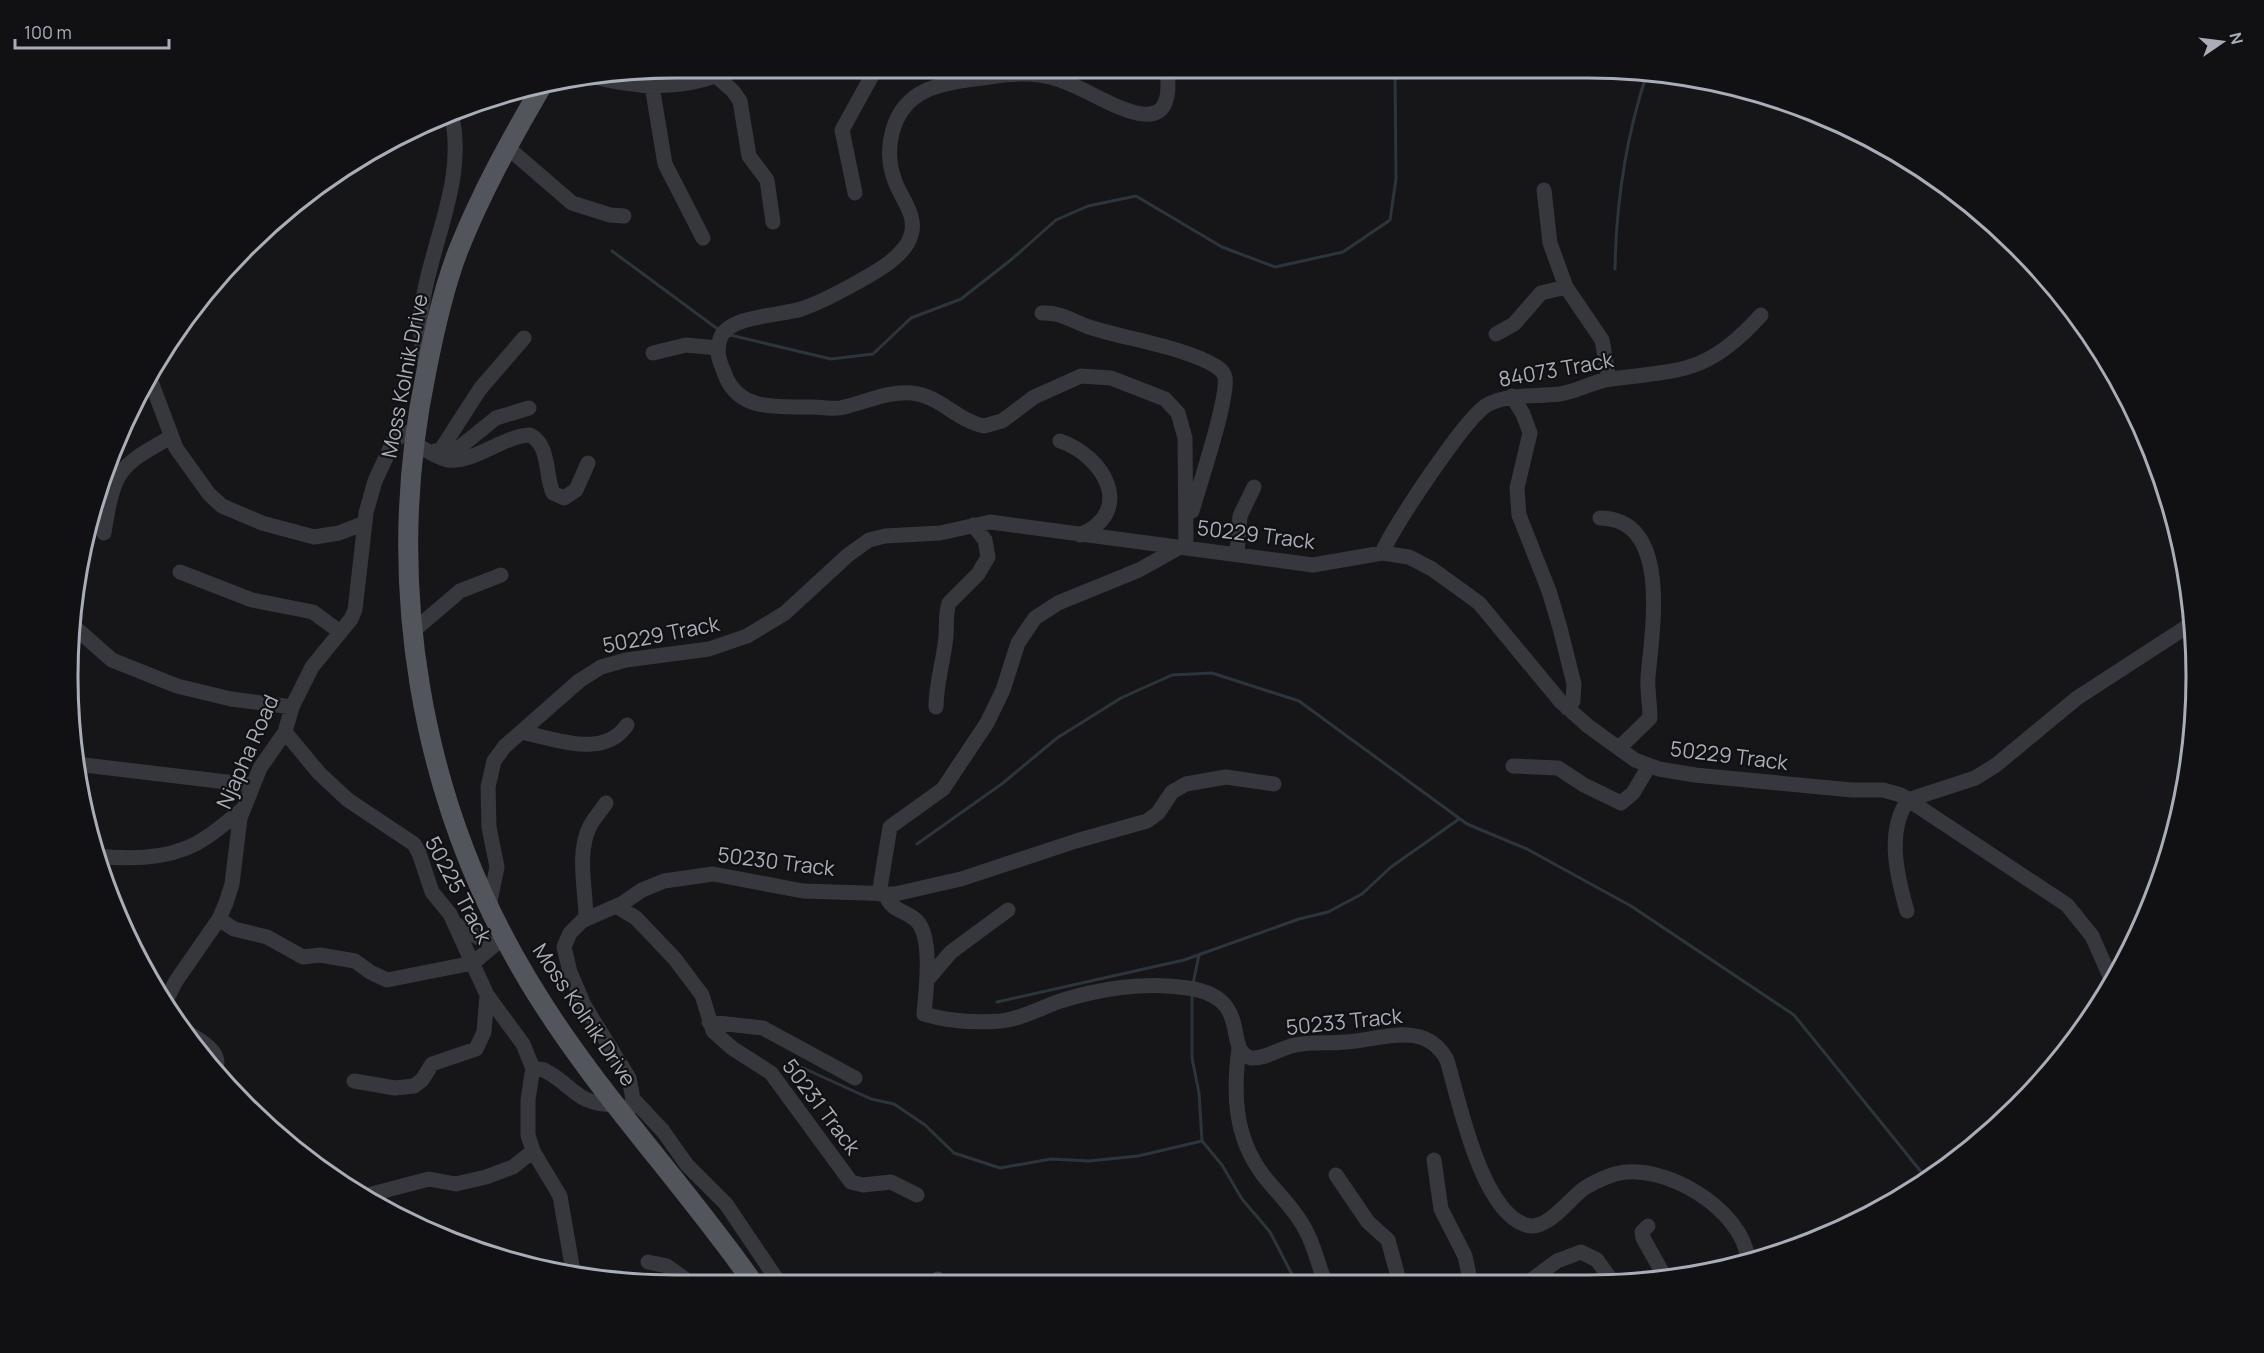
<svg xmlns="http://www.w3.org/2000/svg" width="2264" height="1353" font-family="Manrope,sans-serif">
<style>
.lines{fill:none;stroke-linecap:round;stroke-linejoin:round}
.stream{stroke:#2c353c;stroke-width:3}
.minor{stroke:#37383d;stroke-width:15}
.major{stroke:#53555c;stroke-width:20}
.labels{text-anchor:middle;stroke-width:4.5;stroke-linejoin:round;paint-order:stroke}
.street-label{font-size:21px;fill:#a8adb8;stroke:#111113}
.rim{fill:none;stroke:#a8adb8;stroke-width:3}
</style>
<rect width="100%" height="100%" fill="#161618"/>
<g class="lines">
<path class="stream" d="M612,251L719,330
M1615,269C1616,202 1626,137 1647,73
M730,335L831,359L873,354L911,318L961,299L1012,259L1056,220L1088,206L1136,196L1222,247L1275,267L1343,252L1390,220L1396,179L1395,70
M917,844L1003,783L1057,738L1121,698L1172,675L1212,673L1299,701L1467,824L1527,849L1631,906L1794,1015L1927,1179
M1193,984L1199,955
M1192,993V1058L1199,1093L1202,1141L1222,1165L1242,1199L1270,1232L1297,1284
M997,1002L1184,960L1299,919L1328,912L1362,894L1391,867L1459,819
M790,1062L871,1099L894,1104L925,1125L954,1153L1000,1168L1051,1159L1089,1161L1138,1156L1202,1141"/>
<path class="minor" d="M1167,71C1178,157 1095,90 1060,80C1039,73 1017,73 996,76C973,80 948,81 927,90C891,106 882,150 896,184C903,200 917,217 911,235C905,257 874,273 856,283C838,293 820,303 801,309C780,316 728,315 720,339C715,355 721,364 726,377C741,413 783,406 814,407C824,407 835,410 844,407C867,402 887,391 912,393C941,396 957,421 984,426L1002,421L1034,397L1081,376L1111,378L1165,399L1178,413L1185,438L1186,548
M588,75C632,88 679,91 723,73
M716,76L733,91L740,101L749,156L767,180L773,222
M652,86L665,164L703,238
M507,147L572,203L610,215L624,216
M1544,190L1550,243L1566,287L1602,340L1609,379
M855,193L842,130L874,72
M1042,313C1061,312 1072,321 1089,327C1126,339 1185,347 1217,367C1220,369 1224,373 1225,377C1229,398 1199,486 1192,511
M1496,334L1514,324L1541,293L1566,287
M653,353L686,345L718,348
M425,364C422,347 419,330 421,313C429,244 468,182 451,112
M150,379L176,448L209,494L222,506L262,523L314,537L339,533L365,523
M1512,396L1523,414L1530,433L1517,488L1519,515L1549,591L1560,628L1574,684L1573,701L1567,708
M1060,441C1104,456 1136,511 1080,535
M414,443C424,449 437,458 448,460C474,463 503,436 530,435C550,445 545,475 553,493L564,498L576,490L588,463
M435,451L460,447L496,418L529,408
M440,451L480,389L524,338
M1600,518C1672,519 1652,630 1648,677C1647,690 1650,704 1650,718L1619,748
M104,533C114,471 117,467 171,437
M1382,553C1392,528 1466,417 1487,405C1508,393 1535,397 1559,394C1577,392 1593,381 1611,379C1683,370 1709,373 1761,315
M1237,554L1240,516L1254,487
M180,572L252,600L313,612L340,632
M71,624L112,660L177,686L231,699L292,707
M412,632L460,591L501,575
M936,707C936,682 944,660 946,636C947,624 945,615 949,603L978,574L988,557L985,540L973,525
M285,732L319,773L348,800L414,844L419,853L432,892L450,914L487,995L523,1044L534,1071
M521,732C554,738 603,760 627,725
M76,764L252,785
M1513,766L1558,768L1584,785L1621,803L1633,793L1649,766
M96,856C124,859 158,859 184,849C206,841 225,823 243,809
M879,894L890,827L943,789L987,723L1003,690L1018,643L1035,618L1058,603L1139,570L1180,547
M886,895C890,911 906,910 917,921C933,938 926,992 924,1014C947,1021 976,1023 1001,1021C1020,1019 1039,1009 1057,1002C1097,989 1145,981 1188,988C1255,998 1222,1050 1251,1058C1265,1059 1277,1050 1291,1046C1308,1041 1328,1044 1346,1042C1381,1040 1425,1019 1447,1060C1459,1101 1481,1211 1526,1225C1548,1232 1570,1197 1586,1187C1595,1182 1605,1177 1615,1174C1663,1161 1743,1209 1748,1260
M489,906L497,867L489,827L488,787L494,761L505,746L579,681L601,667L626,660L709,649L747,636L785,613L848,555L869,540L885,536L940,533L990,522L1313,565L1382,553L1409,557L1432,569L1479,603L1561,702L1588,726L1635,760L1659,769L1695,775L1852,790H1883L1901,795L2067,905L2092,936L2112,981
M616,906L636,918L675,959L702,995L713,1031L732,1048L771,1073L851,1182L863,1185L891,1182L917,1195
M1907,911C1897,876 1886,832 1908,800L1975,778L1996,765L2077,698L2191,624
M219,919L234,929L267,937L303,957L320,955L355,961L370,972L387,980L473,963L504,937
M586,919C586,890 576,853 590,826C594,818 601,811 606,803
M454,923L493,946
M927,980L951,952L1008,910
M164,1004L176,981L219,919L226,903L232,884L240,818L260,768L285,732L292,707L312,667L351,619L355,610L366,513L375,481L394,440L416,428
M709,1022L763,1028L855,1078
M179,1025C193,1040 225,1047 215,1072
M1239,1048C1233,1093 1234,1136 1263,1175C1277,1193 1294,1208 1305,1229C1315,1246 1318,1266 1326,1284
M354,1081L395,1088L414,1086L422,1080L432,1064L476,1049L484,1032L487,995
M633,1099L663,1131L687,1165L726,1204L780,1284
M626,1116L633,1099L629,1078L584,1005L570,972L564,947L570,933L582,921L623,903L642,890L664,881L713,874L803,891L895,894L961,879L1076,841L1147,821L1158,813L1172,792L1186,784L1226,777L1274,784
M1434,1160L1441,1209L1465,1256L1471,1284
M1336,1175L1368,1222L1388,1240L1400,1284
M364,1196L429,1179L456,1184L486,1177L513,1167L533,1151
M1648,1226L1642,1232L1643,1238L1665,1277
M648,1262L667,1266L692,1284
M573,1271L560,1196L533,1151L528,1135V1100L532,1073L538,1069L544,1070C575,1086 575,1105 617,1105
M938,1279L943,1284
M1526,1284L1557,1261L1581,1252L1597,1260L1614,1284"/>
<path class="major" d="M542,86C511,139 481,193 458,251C443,290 434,332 426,373C383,580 419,799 528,980C593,1089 682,1181 754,1284"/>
</g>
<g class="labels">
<g class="street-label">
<text transform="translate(1556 370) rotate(-10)" y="7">84073 Track</text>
<text transform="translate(405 376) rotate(-79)" y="7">Moss Kolnik Drive</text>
<text transform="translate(1256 535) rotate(7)" y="7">50229 Track</text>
<text transform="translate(661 635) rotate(-11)" y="7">50229 Track</text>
<text transform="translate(248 752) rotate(-66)" y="7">Njapha Road</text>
<text transform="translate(1729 756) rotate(7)" y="7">50229 Track</text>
<text transform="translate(776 862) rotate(7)" y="7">50230 Track</text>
<text transform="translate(458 890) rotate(62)" y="7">50225 Track</text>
<text transform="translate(584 1015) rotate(56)" y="7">Moss Kolnik Drive</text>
<text transform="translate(1344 1022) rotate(-6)" y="7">50233 Track</text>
<text transform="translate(821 1107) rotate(53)" y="7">50231 Track</text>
</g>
</g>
<path d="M0 0H2264V1353H0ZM676 78H1588A598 598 0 0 1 2186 676V677A598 598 0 0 1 1588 1275H676A598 598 0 0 1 78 677V676A598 598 0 0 1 676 78Z" fill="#111113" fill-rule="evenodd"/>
<path class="rim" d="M676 78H1588A598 598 0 0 1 2186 676V677A598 598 0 0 1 1588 1275H676A598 598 0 0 1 78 677V676A598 598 0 0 1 676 78Z"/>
<g transform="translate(2222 42) rotate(76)" stroke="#111113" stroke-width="4.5" paint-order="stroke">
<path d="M0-4.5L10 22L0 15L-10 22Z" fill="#a8adb8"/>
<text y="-9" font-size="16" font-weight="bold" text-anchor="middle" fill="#a8adb8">N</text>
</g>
<path d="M15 39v9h154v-9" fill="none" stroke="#a8adb8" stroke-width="3"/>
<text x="24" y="39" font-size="18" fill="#a8adb8" stroke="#111113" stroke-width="4.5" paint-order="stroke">100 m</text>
</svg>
